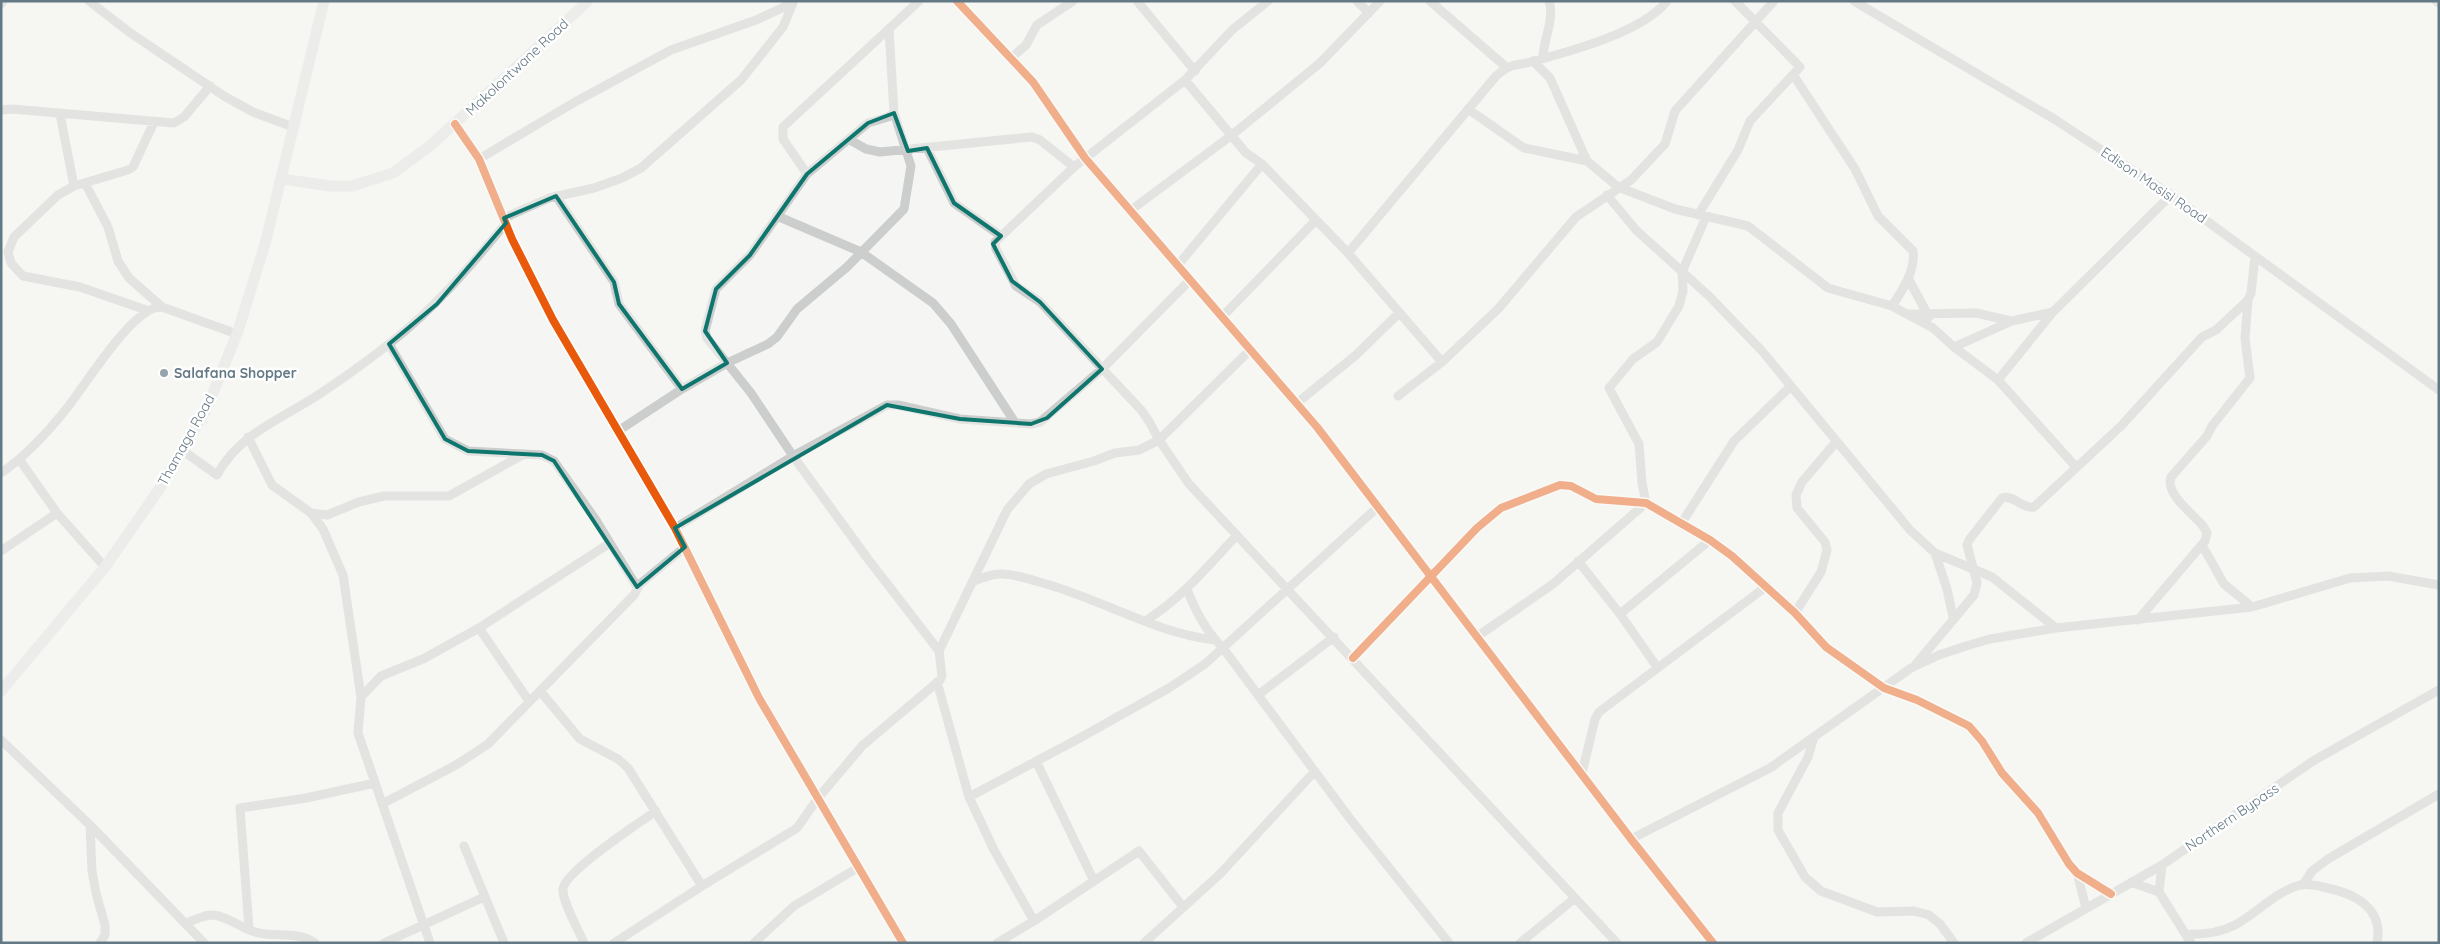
<svg xmlns="http://www.w3.org/2000/svg" width="2440" height="944" font-family="Quicksand,sans-serif">
<style>
.lines{fill:none;stroke-linecap:round;stroke-linejoin:round}
.minor{stroke:#cccece;stroke-width:9}
.major{stroke:#e0e1e1;stroke-width:11}
.cycleway-casing{stroke:#fff;stroke-width:11}
.cycleway{stroke:#e8590c;stroke-width:8}
.marked{fill:none;stroke:#0f766e;stroke-width:4;stroke-linejoin:round}
.poi-dot{fill:#96a4ac;stroke:#fff;stroke-width:2}
.labels{text-anchor:middle;stroke-width:5;stroke-linejoin:round;paint-order:stroke}
.street-label{font-size:14px;fill:#637985;stroke:#fff}
.poi-label{font-size:14px;font-weight:bold;fill:#637985;stroke:#fff;text-anchor:start}
</style>
<rect width="100%" height="100%" fill="#f5f5f3"/>
<g class="lines">
<path class="minor" d="M89,1L129,32L224,96L253,112L293,127
M957,1L1033,82L1085,158L1317,427L1631,839L1713,943
M1137,1L1195,71
M1357,1L1369,13
M1430,1L1506,67
M1854,1L2054,119L2171,195L2439,390
M2436,1L2439,3
M1,4L3,1
M1011,58L1026,45L1037,25L1073,1
M1543,58C1543,40 1555,19 1549,1
M1533,61L1550,78L1587,161L1618,187L1675,209L1748,226L1828,288L1892,306L1933,328L1954,347L1998,380L2076,467
M1794,76L1855,169L1878,216L1913,251C1916,270 1902,291 1892,306
M1185,80L1246,153L1262,164L1348,253L1442,362
M1468,109L1524,148L1587,161
M1,110L12,109L174,123L184,117L210,86
M894,113L911,166L904,209L847,267L797,309L777,337L768,344L727,363L751,393L793,456L887,405H898L960,419L1031,424L1040,422L1102,369L1190,280
M60,114L74,186
M455,124L479,159L512,239L553,320L675,528L759,698L903,943
M850,140L866,149L880,152L1032,137L1040,140L1074,167
M927,148L954,203L1001,236
M479,159L575,102L671,50L756,20L793,3
M807,174L783,139V127L919,1
M85,183L108,227L118,261L129,278L162,307
M1607,195L1636,230L1709,296L1762,351L1910,530L1935,553L1992,577L2056,628
M556,196L614,282L619,304L682,389
M1131,210L1232,135L1320,63L1380,1
M1698,215L1738,150L1750,121L1800,67L1735,1
M777,216L861,252L933,303L951,324L1014,421
M504,218L549,198L594,188L622,178L641,168L741,80L783,27L793,3
M1348,253L1496,76C1513,61 1515,67 1534,61C1571,51 1643,32 1667,1
M1178,265L1262,164
M1908,278L1929,317
M146,310L80,287L23,276L11,263L8,252L14,237L58,195L74,186L128,170L133,167L154,122
M1910,314L1976,313L2011,321
M1222,317L1316,220
M389,344L445,439L468,451L542,455L554,461L596,520L637,587
M1954,347L2012,321L2053,312
M1250,350L1159,440L1189,484L1617,943
M1998,380L2053,312L2171,195
M1398,396L1442,362L1499,308L1576,217L1631,180L1665,144L1675,111L1774,1
M1297,403L1356,355L1399,313
M618,431L682,389L727,363L707,338L705,331L716,289L750,255L807,174L868,123L888,117L894,113L889,30
M248,437L272,485L311,513L323,529L343,575L361,697L358,733L430,943
M182,450L217,475C239,433 284,418 321,393C344,378 367,361 389,344C434,309 470,267 506,223
M19,459L57,513L105,567
M1,473C26,456 48,432 67,408C85,386 134,304 162,307L237,334
M311,513L327,515L359,502L384,496H449L524,454
M1681,524L1734,441L1791,386
M2202,545L2224,584L2252,607
M1,551L57,513
M1935,553L1947,589L1953,617
M1578,561L1620,614L1657,667
M972,582C981,578 991,574 1001,574C1016,574 1032,580 1046,584C1103,600 1155,633 1215,640
M1187,589C1195,611 1206,631 1223,648L1351,820L1449,943
M1795,613L1821,572L1827,550L1825,542L1797,508L1796,495L1802,482L1836,442
M1620,614L1710,540
M2138,620L2205,541L2207,533L2203,526C2193,514 2165,494 2171,477L2207,436L2212,426L2250,378L2245,338L2248,300
M1145,621C1181,599 1208,566 1237,535
M479,628L529,701
M1478,636L1553,584L1646,503L1642,483L1639,444L1609,388L1633,359L1657,342L1679,306L1683,291L1682,272L1706,217
M939,651L1007,510L1029,484L1046,474L1094,461L1115,453L1139,450L1159,440L1150,423L1142,411L1040,302L1016,286L996,249L995,242L1074,167L1185,80L1232,30L1268,1
M1353,658L1477,528L1501,508L1560,485L1571,486L1596,499L1646,503L1710,540L1732,556L1795,613L1826,647L1884,688L1917,700L1969,726L1982,741L2002,773L2038,813L2069,864L2077,873L2111,894
M1916,664L1974,595L1977,583L1967,545L1969,540L2002,498C2013,494 2022,509 2034,507L2121,426L2202,337L2216,330L2248,300L2251,293L2255,256
M937,682L969,797
M540,691L580,739L618,759L628,768L702,886
M1258,695L1334,637
M361,697L381,676L423,659L479,628L610,543
M1814,737L1808,757L1778,813V830L1805,877L1821,891L1877,912L1914,911L1929,915L1940,924L1954,943
M1,740L90,825L204,943
M1036,761L1094,881
M1582,773L1595,719L1599,712L1767,586
M382,804L456,765L488,744L634,595L640,584L685,547
M90,825L92,871L96,893L105,925V935L100,943
M1631,839L1770,768L1911,668L1939,655L1966,646L1990,639L2056,628L2252,607L2350,578L2388,576L2439,585
M464,846L504,943
M2162,865L2159,892L2191,943
M2077,873L2086,908
M2131,882L2159,892
M2303,885L2312,871L2328,859L2439,794
M1034,921L1139,851L1183,907
M186,923C195,920 203,915 212,915C228,916 240,928 255,932C276,938 295,930 315,943
M249,929L240,808L306,798L375,783
M2186,934C2203,935 2219,933 2235,925C2257,913 2275,892 2300,885C2309,883 2319,886 2327,888C2356,894 2384,909 2377,943
M384,943L484,897
M584,943C579,931 562,901 563,889C565,871 639,823 656,811
M614,943L702,886L797,828L818,798L862,746L940,680L942,676L939,651L868,559L793,456L675,528
M754,943L794,906L859,867
M997,943L1034,921L994,850L969,797L1078,739L1169,688L1205,664L1379,506
M1144,943L1220,874L1315,771
M1520,943L1575,898
M2026,943L2162,865L2313,761L2439,690"/>
<path class="major" d="M282,179L330,186H352L393,173L431,145L588,1
M1,691L105,567L158,491L205,412L237,334L265,244L324,1"/>
<defs>
<path id="cycleway" d="M957,1L1033,82L1085,158L1317,427L1631,839L1713,943
M455,124L479,159L512,239L553,320L675,528L759,698L903,943
M1353,658L1477,528L1501,508L1560,485L1571,486L1596,499L1646,503L1710,540L1732,556L1795,613L1826,647L1884,688L1917,700L1969,726L1982,741L2002,773L2038,813L2069,864L2077,873L2111,894"/>
</defs>
<use href="#cycleway" class="cycleway-casing"/>
<use href="#cycleway" class="cycleway"/>
</g>
<path d="M0 0H2440V944H0ZM894,113L908,151L927,148L954,203L1001,236L993,244L1012,281L1040,302L1102,369L1047,418L1031,424L960,419L887,405L675,528L685,547L637,587L554,461L542,455L468,451L445,439L389,344L437,304L506,223L504,218L556,196L614,282L619,304L682,389L727,363L705,331L716,289L750,255L807,174L868,123Z" fill="#f5f5f3" fill-opacity=".55" fill-rule="evenodd"/>
<path class="marked" d="M894,113L908,151L927,148L954,203L1001,236L993,244L1012,281L1040,302L1102,369L1047,418L1031,424L960,419L887,405L675,528L685,547L637,587L554,461L542,455L468,451L445,439L389,344L437,304L506,223L504,218L556,196L614,282L619,304L682,389L727,363L705,331L716,289L750,255L807,174L868,123Z"/>
<circle class="poi-dot" cx="164" cy="373" r="5"/>
<g class="labels">
<g class="street-label">
<text transform="translate(517 67) rotate(-43)" y="5">Makolontwane Road</text>
<text transform="translate(2154 185) rotate(34)" y="5">Edison Masisi Road</text>
<text transform="translate(186 440) rotate(-61)" y="5">Thamaga Road</text>
<text transform="translate(2232 817) rotate(-34)" y="5">Northern Bypass</text>
</g>
<g class="poi-label">
<text x="174" y="378">Salafana Shopper</text>
</g>
</g>
<rect width="2440" height="944" fill="none" stroke="#637985" stroke-width="5"/>
</svg>
